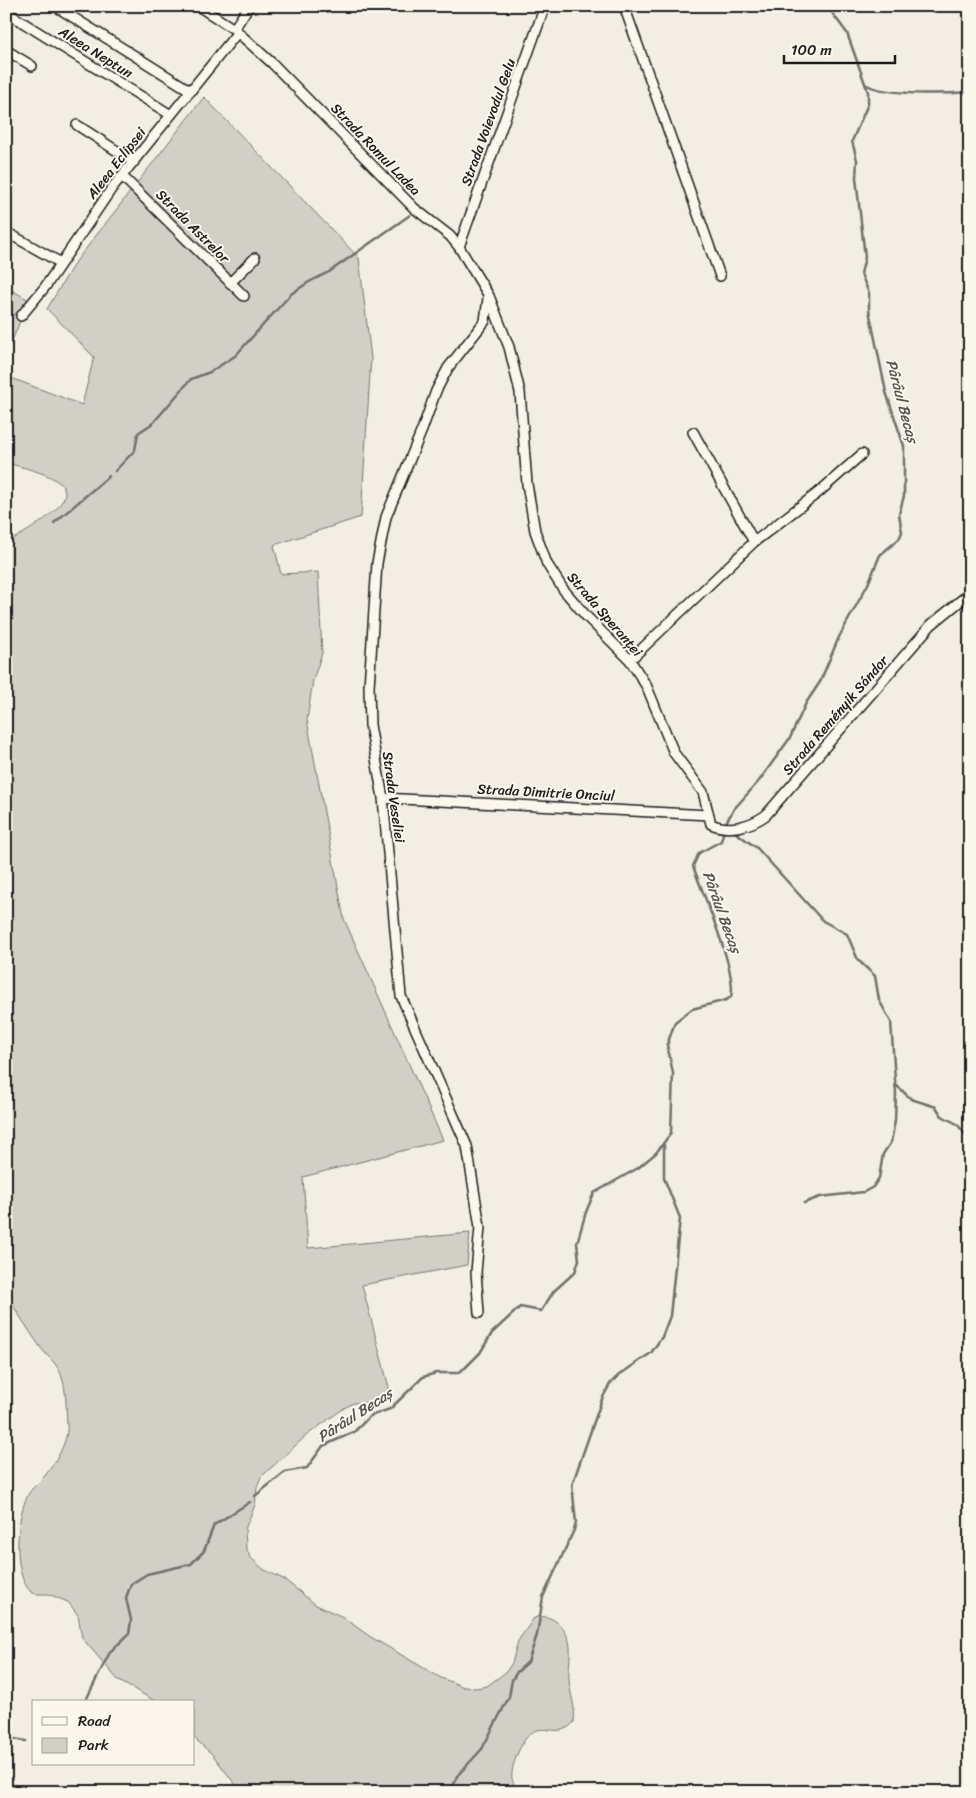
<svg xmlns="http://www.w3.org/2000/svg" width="976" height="1798" font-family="Sriracha,sans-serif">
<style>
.green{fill:#d2cfc6;stroke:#777671}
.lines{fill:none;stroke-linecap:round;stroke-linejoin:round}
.stream{stroke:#716f6b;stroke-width:2.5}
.minor-casing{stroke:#1c1c1c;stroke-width:12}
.minor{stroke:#fbf7ec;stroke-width:9}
.labels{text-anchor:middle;stroke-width:4;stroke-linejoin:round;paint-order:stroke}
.street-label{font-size:14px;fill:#1c1c1c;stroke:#fbf7ec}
.water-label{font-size:15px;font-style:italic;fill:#545351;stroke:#fbf7ec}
</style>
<rect width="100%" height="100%" fill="#f2eee4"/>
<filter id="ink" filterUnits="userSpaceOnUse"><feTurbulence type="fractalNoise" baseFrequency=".02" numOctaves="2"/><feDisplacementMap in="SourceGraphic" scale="10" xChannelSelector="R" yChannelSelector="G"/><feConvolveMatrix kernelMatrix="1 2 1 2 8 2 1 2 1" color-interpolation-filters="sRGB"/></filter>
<g filter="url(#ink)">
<path class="green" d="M204,97L359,258L371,358L361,517L274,545L281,574L318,572L322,653L313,680L307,720L344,919L443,1140L303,1177L308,1248L470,1233L467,1265L362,1285L392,1399L381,1402L354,1403L344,1408L307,1435L261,1477L257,1487L255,1505L245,1529L246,1547L250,1557L263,1569L285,1580L316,1605L343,1617L369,1636L441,1678L464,1687L476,1688L487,1686L506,1672L512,1663L518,1641L534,1618C550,1612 564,1625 569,1641C572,1652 568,1667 569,1680C570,1695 576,1706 574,1722C553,1746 535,1705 515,1760C511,1773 509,1781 520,1792H241L213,1755L194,1738V1702H157L119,1681L82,1638L78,1615L68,1602L48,1594H36L31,1592C12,1575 16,1516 28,1495C31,1488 38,1484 43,1478C54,1465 69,1442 67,1424C66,1407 67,1384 58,1368C54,1361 46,1355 41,1348C29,1331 17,1312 6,1294V542C20,537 76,504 63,487C55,474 21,467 6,463V376L82,405L94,357L47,309L74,264Z
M6,287L29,300L6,355Z"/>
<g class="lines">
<path class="stream" d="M867,85C887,96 947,94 970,92
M115,471L135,450L138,433L153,423L191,379L210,372L235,356L291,294L309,282L329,272L410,215
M54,523L109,476
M725,824L734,809L759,781L790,738L806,703L820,682L839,637L868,584L880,555L899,539L902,532L899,514L904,496V446L886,392L869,310V293L861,274L865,257L856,178L857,160L852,141L868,104V92L847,33L827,6
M732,830L757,848L823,921L847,934L858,960L875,976L879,1000L891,1022L896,1094L895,1121L891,1142L883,1154L879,1178L873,1187L864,1192L820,1197L804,1203
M896,1085L911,1099L936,1107L942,1116L957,1124L970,1140
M255,1496L285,1472L307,1468L323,1446L354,1432L370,1416L390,1409L423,1377L436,1373H457L465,1368L480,1353L492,1333L520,1307L541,1311L554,1291L575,1272L579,1260L577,1243L586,1212L594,1193L638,1168L656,1153L671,1133L673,1073L667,1045L675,1022L692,1009L726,1000L731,997C738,972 703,895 693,866L699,853L721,841L724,830
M85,1702L110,1652L129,1634L131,1620L126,1598L131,1584L147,1574L191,1564L204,1551L214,1525L250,1502
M6,1741L14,1739L26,1741
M451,1792L457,1776L482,1749L509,1697L512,1680L517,1672L528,1662L537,1635L543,1597L574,1530L576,1523L572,1485L602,1399L610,1384L619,1375L651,1353L662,1337L670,1316L680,1218L664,1178V1145"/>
<defs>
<path id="minor" d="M55,6L191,91
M198,6L234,29L273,64L414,208L450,236L459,247L489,296L509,347L520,392L527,484L535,531L547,564L563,589L586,616L630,660L647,687L674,753L703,792L711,824C729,832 751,826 766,815L931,625L970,593
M624,6L720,276
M6,12L171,115
M234,29L249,6
M6,50L32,66
M77,125L134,162
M122,176L244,296
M6,232L61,263
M459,247L545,6
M230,283L255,258
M21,316L45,287L112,188L238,32
M693,432L754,542
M630,660L754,542L819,492L862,454
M383,798L709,815
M479,1313L476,1272L480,1227L467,1146L401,996L383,798L370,725L369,687L377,563L386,517L422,430L436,391L448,368L485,321L488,298"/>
</defs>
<use href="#minor" class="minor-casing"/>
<use href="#minor" class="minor"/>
</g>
</g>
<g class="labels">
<g class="street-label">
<text transform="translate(96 52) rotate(32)" y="5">Aleea Neptun</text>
<text transform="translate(488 122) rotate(-70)" y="5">Strada Voievodul Gelu</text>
<text transform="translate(376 149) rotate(46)" y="5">Strada Romul Ladea</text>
<text transform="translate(116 163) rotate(-52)" y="5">Aleea Eclipsei</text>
<text transform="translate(193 226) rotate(45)" y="5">Strada Astrelor</text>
<text transform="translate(605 614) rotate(49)" y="5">Strada Speranței</text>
<text transform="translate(835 715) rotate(-49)" y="5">Strada Reményik Sándor</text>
<text transform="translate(546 792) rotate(3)" y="5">Strada Dimitrie Onciul</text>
<text transform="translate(394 797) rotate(82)" y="5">Strada Veseliei</text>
</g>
<g class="water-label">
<text transform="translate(902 401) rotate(75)" y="5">Pârâul Becaș</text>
<text transform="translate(722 912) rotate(70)" y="5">Pârâul Becaș</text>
<text transform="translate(355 1415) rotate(-33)" y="5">Pârâul Becaș</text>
</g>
</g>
<rect width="976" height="1798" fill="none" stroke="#fbf7ec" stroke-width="25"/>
<rect x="12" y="12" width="951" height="1773" fill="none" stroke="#1c1c1c" stroke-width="2" filter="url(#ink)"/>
<rect x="32" y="1700" width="162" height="65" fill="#fbf7ec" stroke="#a29f99"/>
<rect x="42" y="1717" width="25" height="8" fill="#fbf7ec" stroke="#a29f99"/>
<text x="78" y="1726" font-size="15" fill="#1c1c1c">Road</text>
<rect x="42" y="1738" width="25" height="15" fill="#d2cfc6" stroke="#a29f99"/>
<text x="78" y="1750" font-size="15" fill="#1c1c1c">Park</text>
<path d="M784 55v8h111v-8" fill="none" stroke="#1c1c1c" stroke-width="2.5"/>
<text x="791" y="55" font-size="15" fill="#1c1c1c" stroke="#fbf7ec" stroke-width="4" paint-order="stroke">100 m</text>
</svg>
